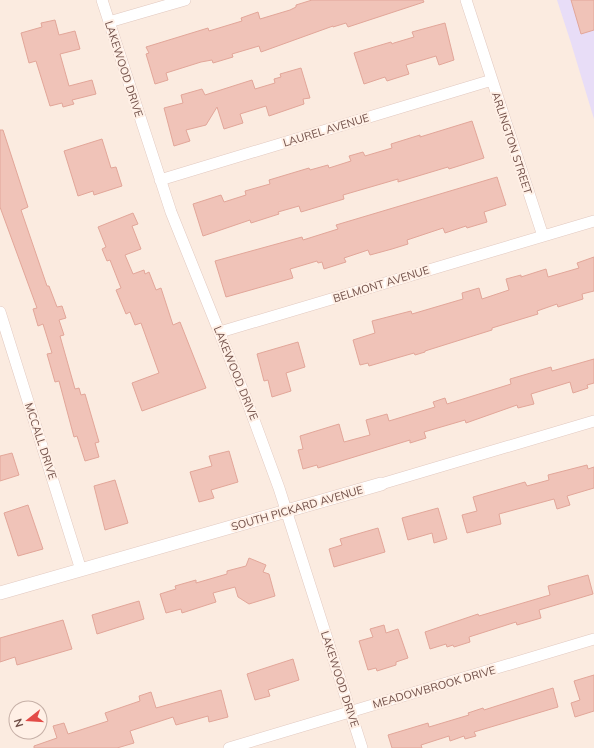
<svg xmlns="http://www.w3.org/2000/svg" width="594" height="748" font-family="Mulish,sans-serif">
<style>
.education{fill:#e8ddf7}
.building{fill:#f0c3b8;stroke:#e2a699}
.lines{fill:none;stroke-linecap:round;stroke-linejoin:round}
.minor-casing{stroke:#e1c8bf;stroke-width:12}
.tertiary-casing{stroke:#e1c8bf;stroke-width:14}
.minor{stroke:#fff;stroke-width:11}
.tertiary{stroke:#fff;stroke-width:13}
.labels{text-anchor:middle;stroke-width:4;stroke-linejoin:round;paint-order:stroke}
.street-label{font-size:11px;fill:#714f48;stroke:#fff0e6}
</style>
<rect width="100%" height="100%" fill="#fbebe0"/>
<path class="education" d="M557,0H594V119L571,43Z"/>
<path class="building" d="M312,0H423L424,2L348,27L346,23L333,27V26L261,52L259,46L232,54L233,57L213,63L212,60L201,62L166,73L168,80L155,84L146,54L149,53L146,47L208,28L209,31L242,21L241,18L258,12L260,19L290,10L296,7V5Z
M571,0H594V30L581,34Z
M55,20L59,35L75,31L80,49L60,54L69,86L92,80L96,94L72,100L74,104L63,107L62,103L50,106L36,61L29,63L21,33L42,27L41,23Z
M445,23L454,60L439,65L436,56L406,65L409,74L387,81L385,77L364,84L354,53L391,42L392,44L394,43L414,37L412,32Z
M301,68L310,98L303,99L304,104L269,116L266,106L240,114L243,123L224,129L217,107L206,125L186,130L190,141L174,146L164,108L183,103L181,95L202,89L205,95L252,80L255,89L275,83L274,79L281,77L280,74Z
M472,121L484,158L449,169L448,167L398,182V179L343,195L344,199L301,212L299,206L278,212L279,214L251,223L250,220L203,236L193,204L221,195L224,202L246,195L245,191L270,184L269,180L309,168L310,170L328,165L329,168L351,161L349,156L363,152L365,156L392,148L391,144L420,135V137Z
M0,130H3L28,207L21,210L47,286H49L57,307L62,306L66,318L59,320L64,335L60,336L75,389L79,388L81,395L85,394L99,442L95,443L99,457L85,461L77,436L74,437L59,381L55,382L47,354L52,353L43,324L38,326L33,309L37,308L0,207Z
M102,139L111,168L116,167L122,186L94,195L93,191L78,196L64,151Z
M497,177L506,205L484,212L487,222L467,228L466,226L445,233L443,228L407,240L408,244L392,249L370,255L368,250L344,258L346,262L324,269L322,262L318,263L317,261L290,269L293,278L226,297L215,261L302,237L303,240L338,229L336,225Z
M133,213L138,224L132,226L141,249L125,255L133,274L144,270L145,274L149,272L156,290L161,288L173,325L180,322L206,388L142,411L132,383L159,373L141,323L135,325L130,312L126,314L116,290L121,288L110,260L107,261L102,249L106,247L98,227Z
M594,257V291L582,294L583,299L558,307L557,304L537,311L538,314L492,328V330L425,351V352L415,355L414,353L369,366L368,363L360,365L353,340L375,333L372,321L411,311L412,314L463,299L462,293L479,288L482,299L509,290L506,279L521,275V277L546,269L548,277L579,268L577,263Z
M298,342L305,367L286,373L291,391L272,397L268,380L264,381L257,354Z
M594,359V383L587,385L588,388L573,393L570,382L531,394L534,404L518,408L517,405L466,423L465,420L424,432L426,438L410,443V440L318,468L317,465L303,469L298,450L303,449L300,436L339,424L344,442L370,435L366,420L387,414L389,421L435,407L433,402L445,398L447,404L511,384L510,379L551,367L552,371Z
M229,451L238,482L211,490L214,498L199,502L190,472L212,466L209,456Z
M12,453L19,475L0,481V456Z
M587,465L588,469L594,467V488L567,496L570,505L557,509L554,499L499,514L501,524L467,533L462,515L477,511L473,497L525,482L527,486L549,480L548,475Z
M115,480L128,523L105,530L94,486Z
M28,505L43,549L18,556L4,513Z
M438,508L447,539L434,543L432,533L408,540L402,518Z
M378,528L385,552L334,567L329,549L342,545L340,539Z
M249,558L266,565L263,572L269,574L275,596L249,604L238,597L235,587L213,593L216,602L182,613L181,609L166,613L160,594L176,589L175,586L196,580V583L227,574V571L246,566Z
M588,575L593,594L539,610L541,618L517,625L516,622L469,637L470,642L454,647L453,645L447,647L446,644L430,649L425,632L478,614L479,616L550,595L548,586Z
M139,601L144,619L97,634L92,615Z
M63,620L72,649L17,665L15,657L0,662V638Z
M384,625L386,633L398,629L408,658L396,662V665L377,671L376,668L368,670L359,641L373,637L370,629Z
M293,659L299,680L268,690L270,696L255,700L247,674Z
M594,675V711L575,717L571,703L580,700L574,681Z
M553,688L558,707L474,732L476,736L465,739L464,736L450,741L449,736L421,745L422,748H392L388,735L428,723L429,727L469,715L468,713L483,708L484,710Z
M221,690L228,717L209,722L208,716L176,725L173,717L130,731L134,743L117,748H34V746L57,738L53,726L64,723L68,734L108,721L105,713L140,701L139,696L151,692L156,708Z"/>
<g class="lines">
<defs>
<path id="minor" d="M102,0L171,212L247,401L279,488L362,748
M466,0L543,236
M109,22L185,0
M160,180L492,80
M0,312L81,570
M220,332L594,221
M381,484L594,421
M229,748L594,639"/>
<path id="tertiary" d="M0,593L381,484"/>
</defs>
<use href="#minor" class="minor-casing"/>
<use href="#tertiary" class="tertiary-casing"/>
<use href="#minor" class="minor"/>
<use href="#tertiary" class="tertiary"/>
</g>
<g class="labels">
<g class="street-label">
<text transform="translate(124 69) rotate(72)" y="4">LAKEWOOD DRIVE</text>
<text transform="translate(326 130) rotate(-17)" y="4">LAUREL AVENUE</text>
<text transform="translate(512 143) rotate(72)" y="4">ARLINGTON STREET</text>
<text transform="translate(381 284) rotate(-17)" y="4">BELMONT AVENUE</text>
<text transform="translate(236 373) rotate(68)" y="4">LAKEWOOD DRIVE</text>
<text transform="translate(41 441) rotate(72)" y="4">MCCALL DRIVE</text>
<text transform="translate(297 508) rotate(-16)" y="4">SOUTH PICKARD AVENUE</text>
<text transform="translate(340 679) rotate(72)" y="4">LAKEWOOD DRIVE</text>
<text transform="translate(434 687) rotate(-16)" y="4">MEADOWBROOK DRIVE</text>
</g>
</g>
<g transform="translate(28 720) rotate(253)"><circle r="19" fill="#fff0e6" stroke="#c6b0a7"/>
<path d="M0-3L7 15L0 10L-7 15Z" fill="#e34b47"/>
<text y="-6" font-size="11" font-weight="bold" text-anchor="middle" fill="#714f48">N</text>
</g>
</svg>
